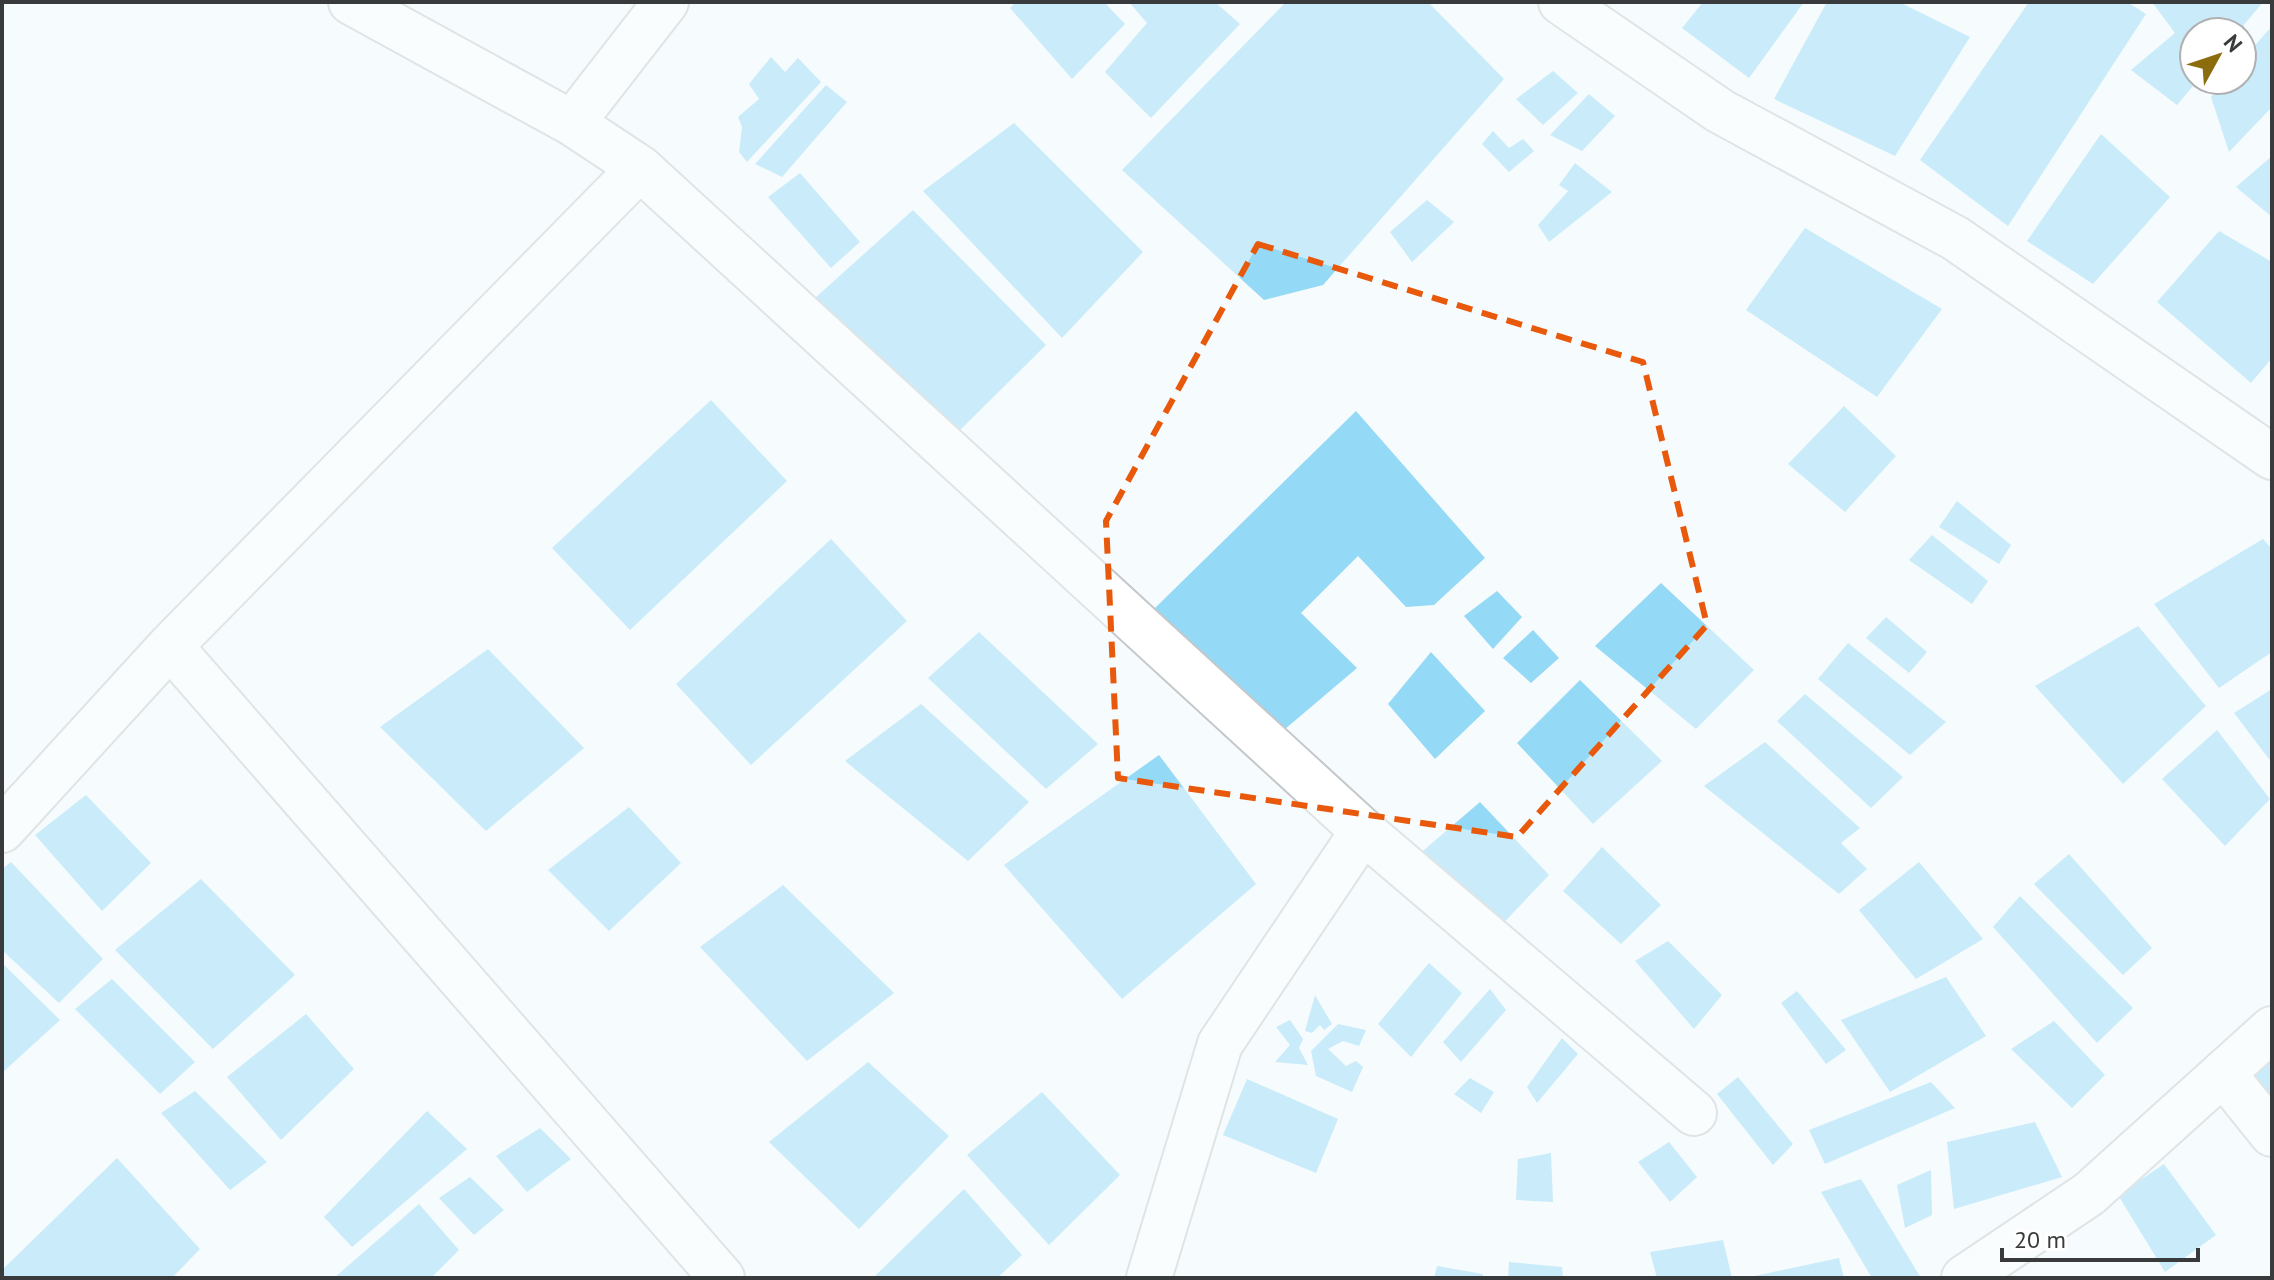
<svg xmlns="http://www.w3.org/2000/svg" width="2274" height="1280" font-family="'PT Sans',sans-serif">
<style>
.building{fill:#94d9f5}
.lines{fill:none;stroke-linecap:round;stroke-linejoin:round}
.minor-casing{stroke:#c4c8ca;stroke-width:48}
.minor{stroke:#fff;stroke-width:44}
.marked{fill:none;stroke:#e8590c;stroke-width:6;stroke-dasharray:16 10;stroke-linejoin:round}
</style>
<rect width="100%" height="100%" fill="#f6fbfd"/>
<path class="building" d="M1016,2H1104L1125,24L1072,79L1010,8Z
M1129,2H1215L1240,24L1151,118L1105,72L1147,23Z
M1286,2H1428L1504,79L1323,285L1264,300L1122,170Z
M1703,2H1804L1749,78L1682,28Z
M1827,2H1899L1970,37L1895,156L1774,99Z
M2029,2H2127L2146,14L2008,226L1920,160Z
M2152,2H2263L2238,32H2194V80H2198L2177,105L2131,70L2175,33Z
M2272,26V107L2229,152L2211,97L2225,80H2242V60Z
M771,57L785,72L798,58L821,82L747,162L739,152L742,127L738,117L759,99L749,84Z
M1553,71L1578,93L1543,125L1516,99Z
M826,85L847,102L782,177L755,164Z
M1589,94L1615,116L1582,151L1550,135Z
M1014,123L1143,252L1062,338L923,191Z
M1493,131L1509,148L1523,139L1534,151L1509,172L1482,144Z
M2101,134L2170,197L2093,284L2027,241Z
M2272,156V217L2236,187Z
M1575,163L1612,192L1549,242L1538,225L1568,191L1559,185Z
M800,173L860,242L831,268L768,197Z
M1427,200L1454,222L1412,262L1390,232Z
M913,210L1046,345L957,433L815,298Z
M1805,228L1942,309L1877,397L1746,310Z
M2219,231L2272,262V358L2251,383L2157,302Z
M711,400L787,481L630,630L552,548Z
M1844,406L1896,456L1845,512L1788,464Z
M1356,411L1485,558L1434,605L1406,607L1358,556L1301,613L1357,668L1278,735L1154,609Z
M1957,501L2011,545L1999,564L1939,527Z
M1932,535L1988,581L1972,604L1909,560Z
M831,539L907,621L751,765L676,684Z
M2263,539L2272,549V652L2219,688L2154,604Z
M1661,583L1754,670L1696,729L1595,646Z
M1497,591L1522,617L1493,649L1464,616Z
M1886,617L1927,652L1909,673L1866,638Z
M2138,626L2206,706L2123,784L2035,686Z
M1533,630L1559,658L1531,683L1503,658Z
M979,632L1098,744L1046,789L928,678Z
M1848,643L1946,722L1910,755L1818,679Z
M488,649L584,748L486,831L380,727Z
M1431,652L1485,711L1435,759L1388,704Z
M1580,680L1662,761L1593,824L1517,743Z
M2272,689V763L2234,713Z
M1805,694L1903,777L1871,808L1777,721Z
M921,704L1029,802L968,861L845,761Z
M2217,730L2270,799L2225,846L2162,779Z
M1765,742L1860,828L1841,843L1867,869L1839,894L1704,786Z
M1159,755L1256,884L1122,999L1004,865Z
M86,795L151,863L102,911L35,835Z
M1480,802L1549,875L1494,933L1417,856Z
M629,807L681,863L609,931L548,870Z
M1602,847L1661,905L1621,944L1563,891Z
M2069,854L2152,948L2123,975L2034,884Z
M11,862L103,959L59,1003L2,950V869Z
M1919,862L1983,939L1916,979L1859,910Z
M201,879L295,975L213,1049L115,950Z
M783,885L894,993L807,1061L700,947Z
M2020,896L2133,1008L2097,1043L1993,927Z
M1668,941L1722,995L1694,1029L1635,961Z
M2,963L60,1020L2,1073Z
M1429,963L1462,993L1411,1057L1378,1024Z
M1946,977L1986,1036L1890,1092L1841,1020Z
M112,979L195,1062L160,1094L75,1009Z
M1490,989L1506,1010L1461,1062L1443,1042Z
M1797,991L1846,1050L1826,1064L1781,1003Z
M1315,995L1332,1024L1324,1030L1320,1025L1312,1033L1305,1031Z
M306,1014L354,1069L281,1140L227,1077Z
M1290,1020L1303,1039L1299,1048L1308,1065L1275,1062L1290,1045L1276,1027Z
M2054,1021L2105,1075L2072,1108L2011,1049Z
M1338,1024L1366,1030L1359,1046L1343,1041L1328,1049L1346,1066L1356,1061L1363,1067L1352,1092L1316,1076L1311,1051Z
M1562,1038L1578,1054L1537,1103L1527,1087Z
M2272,1059V1101L2251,1076Z
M868,1062L949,1136L859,1229L769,1142Z
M1738,1077L1793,1144L1773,1165L1717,1094Z
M1470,1078L1494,1092L1481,1113L1454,1094Z
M1247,1079L1338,1119L1316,1173L1223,1135Z
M1931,1082L1955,1108L1825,1164L1809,1130Z
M195,1091L267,1162L230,1190L161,1113Z
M1042,1092L1120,1175L1049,1245L967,1155Z
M427,1111L467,1149L352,1247L324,1217Z
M2035,1122L2062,1177L1954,1209L1947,1142Z
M540,1128L571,1159L527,1192L496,1156Z
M1669,1142L1697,1177L1670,1202L1638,1162Z
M1551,1153L1553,1202L1516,1200L1518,1159Z
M117,1158L200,1249L172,1278H2V1270Z
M2164,1164L2216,1235L2165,1272L2118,1195Z
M1931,1170L1932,1215L1905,1228L1897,1185Z
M470,1177L504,1210L474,1235L439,1198Z
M1861,1179L1921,1278H1872L1821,1192Z
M964,1189L1022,1255L997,1278H873Z
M419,1204L459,1250L431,1278H334Z
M1723,1240L1732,1278H1657L1650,1252Z
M1839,1258L1844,1278H1750V1277Z
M1509,1262L1562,1267L1563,1278H1508Z
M1437,1266L1483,1274V1278H1434Z"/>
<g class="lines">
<defs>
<path id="minor" d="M351,2L572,123L640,168L1363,831L1694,1113
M1561,2L1720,111L1955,238L2272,457
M572,123L666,2
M170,646L722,1278
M2,830L170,646L640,168
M2223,1073L2272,1134
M1149,1278L1220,1044L1363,831
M1964,1278L2089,1194L2272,1029"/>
</defs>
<use href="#minor" class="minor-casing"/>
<use href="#minor" class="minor"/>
</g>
<path d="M0 0H2274V1280H0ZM1258,244L1643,362L1707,625L1517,837L1118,778L1106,521Z" fill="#f6fbfd" fill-opacity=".55" fill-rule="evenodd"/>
<path class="marked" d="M1258,244L1643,362L1707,625L1517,837L1118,778L1106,521Z"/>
<rect width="2274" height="1280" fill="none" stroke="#383a3b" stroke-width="8"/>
<g transform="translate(2218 56) rotate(50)"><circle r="38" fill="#ffffff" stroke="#afb0b1" stroke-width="2"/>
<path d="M0-6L14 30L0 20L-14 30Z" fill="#8b6d0e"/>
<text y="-12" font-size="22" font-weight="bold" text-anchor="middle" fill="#383a3b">N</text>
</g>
<path d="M2002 1248v12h196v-12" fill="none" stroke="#383a3b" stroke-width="4"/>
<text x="2014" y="1248" font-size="24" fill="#383a3b" stroke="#ffffff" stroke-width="6" paint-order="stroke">20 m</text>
</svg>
